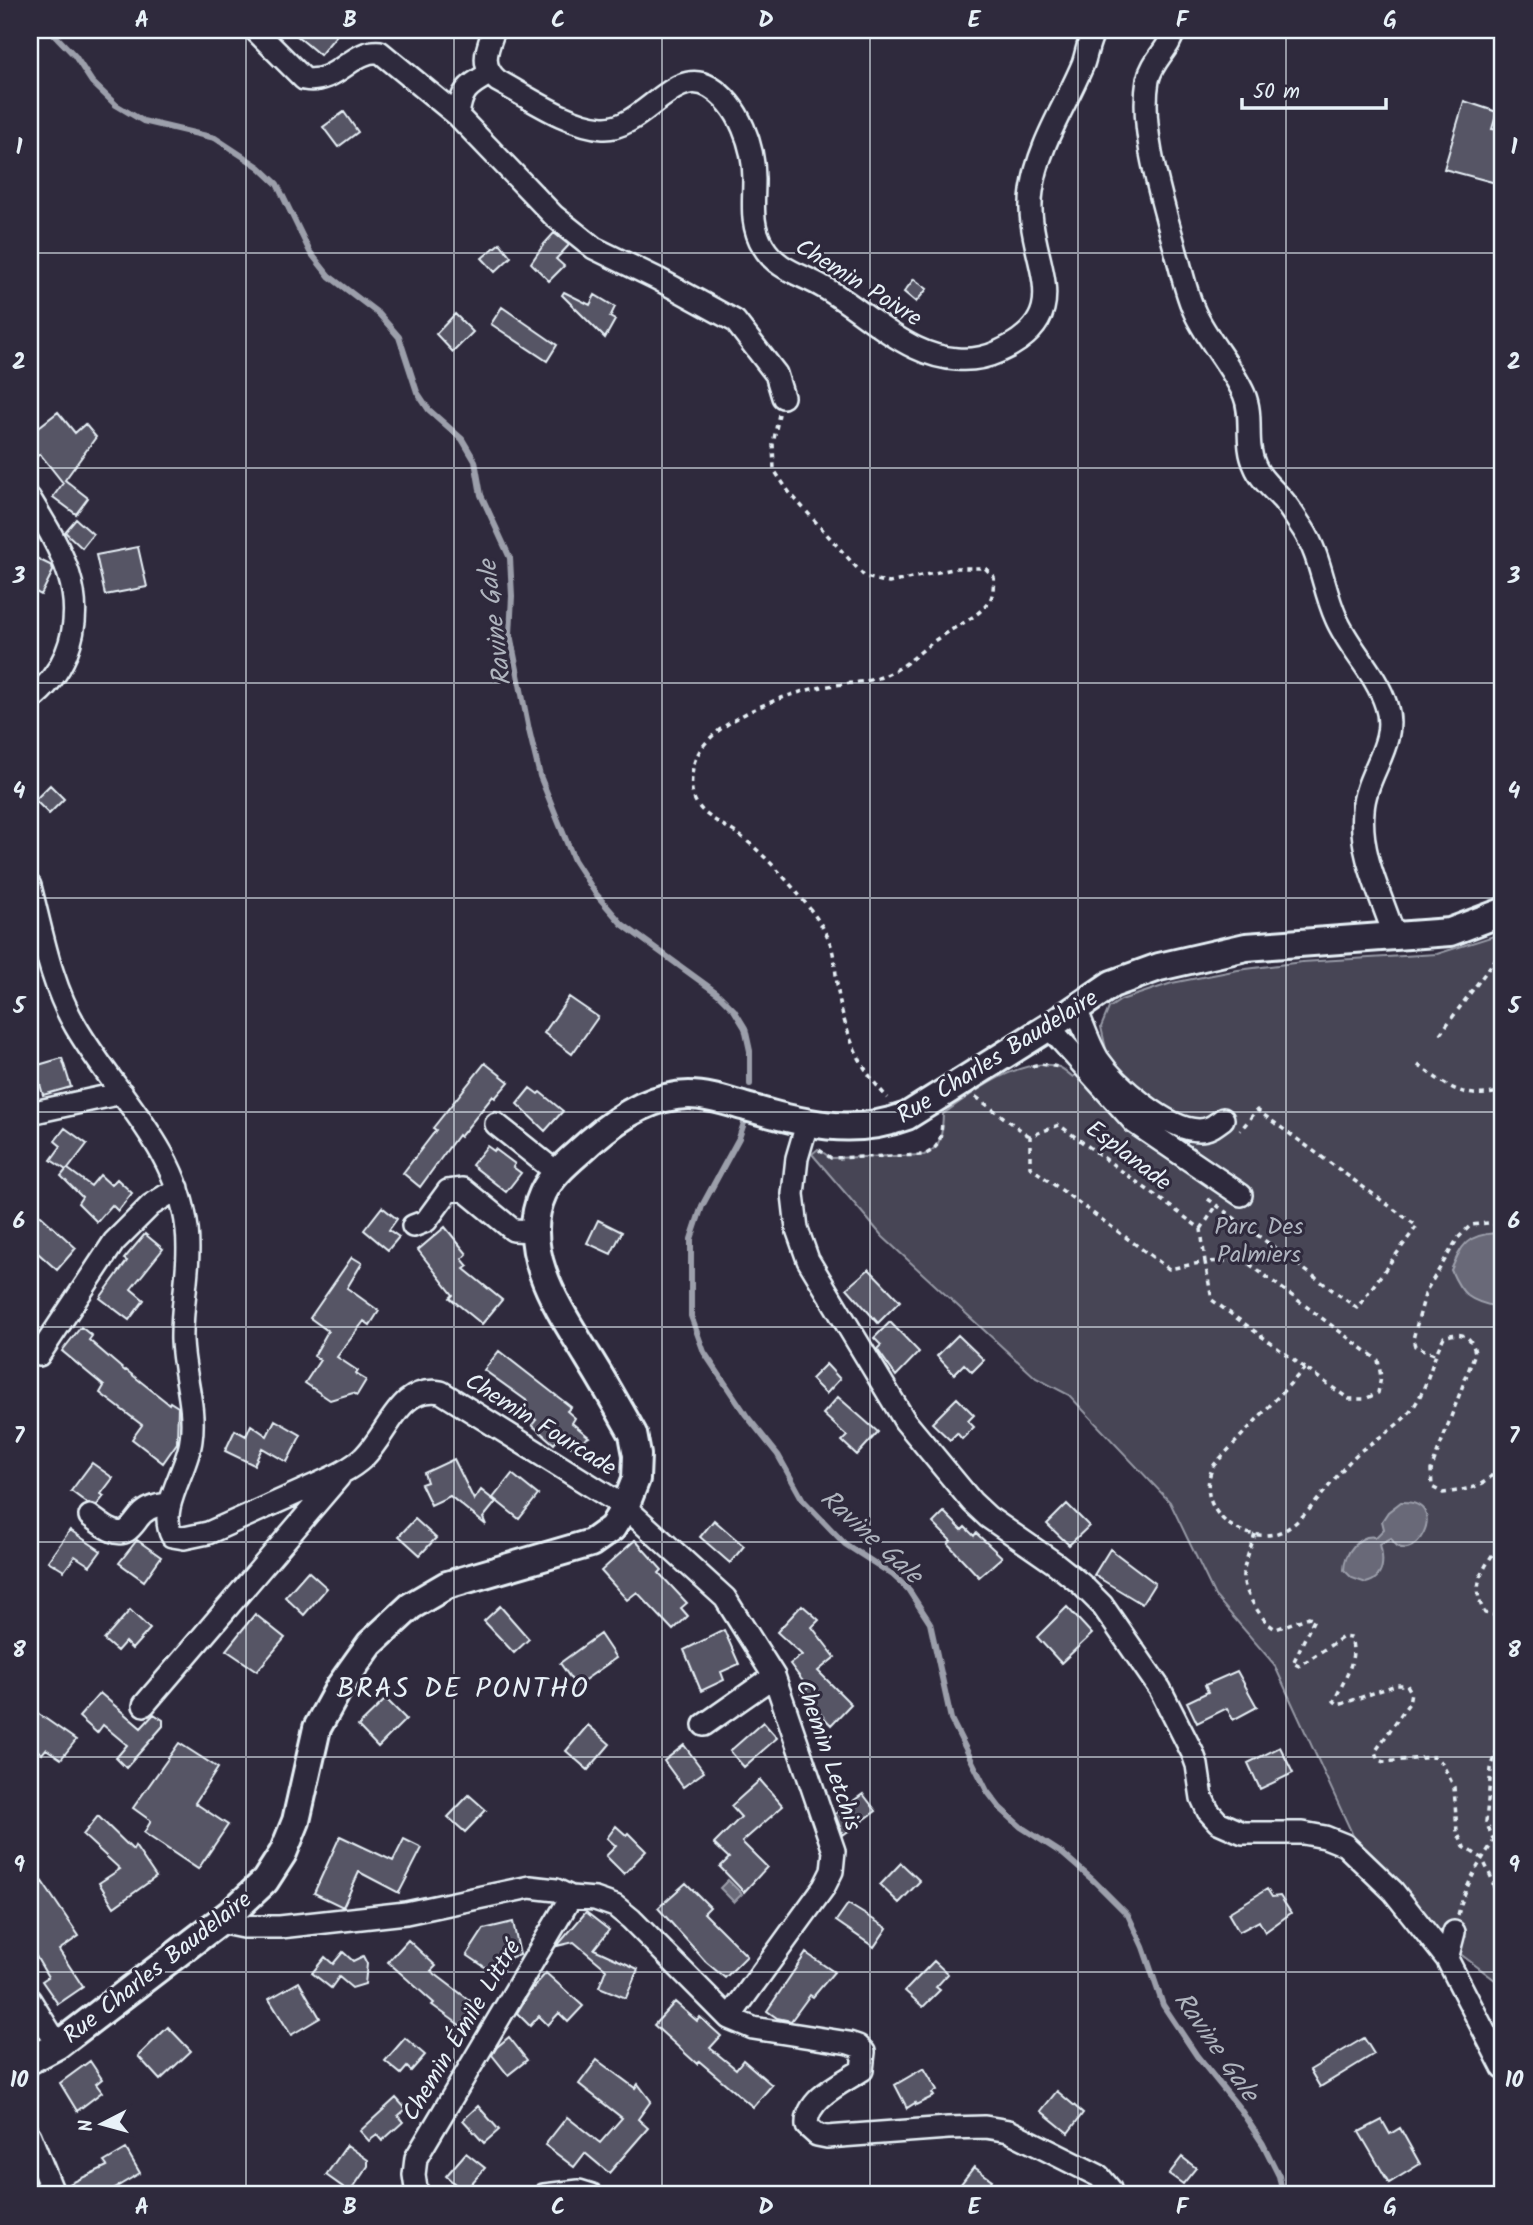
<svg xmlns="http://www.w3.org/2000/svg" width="1533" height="2225" font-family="Kalam,sans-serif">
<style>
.green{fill:#464455;stroke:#979aa6;stroke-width:2}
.water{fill:#696978;stroke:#9c9fab;stroke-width:2}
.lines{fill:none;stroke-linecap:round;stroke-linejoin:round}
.stream{stroke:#9c9fab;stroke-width:6}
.building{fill:#575565;stroke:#e8f1f8;stroke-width:2}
.minor-casing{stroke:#e8f1f8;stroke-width:26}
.major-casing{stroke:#e8f1f8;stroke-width:32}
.path{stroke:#e8f1f8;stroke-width:3.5;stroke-dasharray:5 5;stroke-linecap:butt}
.minor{stroke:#2f2a3d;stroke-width:21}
.major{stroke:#2f2a3d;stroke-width:26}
.grid{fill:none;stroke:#e8f1f8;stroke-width:2;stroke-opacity:0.55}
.labels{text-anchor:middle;stroke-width:6;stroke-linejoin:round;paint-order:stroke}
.street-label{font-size:24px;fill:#e8f1f8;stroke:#2f2a3d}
.park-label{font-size:24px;fill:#afb4bf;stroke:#2f2a3d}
.water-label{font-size:26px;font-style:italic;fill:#afb4be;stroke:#2f2a3d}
.quarter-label{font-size:28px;letter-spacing:2px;fill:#e8f1f8;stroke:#2f2a3d}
.neatline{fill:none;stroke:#e8f1f8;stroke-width:2.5}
.grid-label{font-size:23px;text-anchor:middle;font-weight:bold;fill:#e8f1f8}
</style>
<rect width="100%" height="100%" fill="#2f2a3d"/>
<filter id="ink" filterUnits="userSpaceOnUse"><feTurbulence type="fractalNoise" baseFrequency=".0143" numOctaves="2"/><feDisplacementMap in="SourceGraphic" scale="14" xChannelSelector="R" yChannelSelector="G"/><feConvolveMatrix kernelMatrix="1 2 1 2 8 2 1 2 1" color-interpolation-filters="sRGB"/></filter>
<g filter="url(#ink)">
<path class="green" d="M1503,933V1986L1443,1941L1355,1840L1274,1664L1215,1596L1170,1502L1069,1395L1036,1378L883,1237L812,1154L818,1149L831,1158L924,1155C943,1146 942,1133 943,1114C971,1094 1023,1054 1059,1067C1064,1069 1069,1074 1073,1077L1106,1049L1101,1027L1109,1008L1121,1000L1172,983L1238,970L1302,962L1437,954Z"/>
<path class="water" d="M1496,1233L1503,1235V1303L1497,1307C1470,1301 1462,1296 1451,1270C1462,1245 1466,1235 1496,1233Z
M1401,1502C1455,1500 1410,1575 1391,1538L1380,1544C1384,1559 1385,1579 1366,1583L1352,1578L1344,1570C1344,1554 1359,1533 1376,1537L1384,1529L1382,1521L1388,1512Z
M728,1880L742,1894L734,1902L720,1888Z"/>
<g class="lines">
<path class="stream" d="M50,30L75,56L92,82L116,105L143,121L215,138L259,167L277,184L310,252L329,276L379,314L399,337L417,392L429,410L462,439L475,461L481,495L510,558L512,596L510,634L529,730L540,776L574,860L596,894L622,924L717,993L734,1010L745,1028L750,1051V1084
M744,1123L739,1138L702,1206L691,1239V1316L704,1352L746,1415L778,1455L803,1500L845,1544L893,1575L908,1589L930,1623L951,1719L987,1791L1000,1808L1021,1827L1063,1854L1094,1881L1128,1915L1143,1947L1163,2005L1197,2056L1240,2109L1263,2144L1279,2176L1283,2195"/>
</g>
<path class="building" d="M290,30H328L336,36L320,55Z
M1464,101L1497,112L1492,129L1503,130V185L1444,169Z
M344,112L358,132L338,147L323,127Z
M554,233L569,245L556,259L564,266L549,281L531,263L544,244Z
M500,243L511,257L495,272L482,258Z
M914,279L927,289L916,302L904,292Z
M564,292L590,305L595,295L615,307L610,317L615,320L605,338L562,295Z
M502,307L557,345L547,361L491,324Z
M455,314L473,332L453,352L436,334Z
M58,412L75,433L85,424L96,437L65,480L88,498L76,514L53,497L63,483L40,454L30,462V434Z
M76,519L93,534L82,548L65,532Z
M138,547L147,587L105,595L96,555Z
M30,555L52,566L53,571L41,595L30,589Z
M50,785L64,799L49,814L35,800Z
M569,997L598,1017L572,1054L544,1033Z
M62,1058L71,1087L43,1095L35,1066Z
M485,1063L509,1082L495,1098L493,1096L460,1137L458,1135L420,1187L403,1173L436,1130L433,1128Z
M530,1088L538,1094L540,1092L563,1111L545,1131L517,1104Z
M65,1128L87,1144L68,1169L91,1186L100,1175L111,1185L117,1179L132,1193L118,1211L112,1205L97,1222L78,1203L82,1197L61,1176L66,1170L51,1160L61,1146L55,1141Z
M487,1146L494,1151L495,1149L515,1164L513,1167L521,1173L506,1192L472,1165Z
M30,1206L76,1248L57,1270L30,1246Z
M382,1207L397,1219L389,1230L399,1237L388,1250L364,1230Z
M598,1220L622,1232L611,1254L587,1243Z
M445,1227L467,1254L462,1259L468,1266L464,1269L502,1300L482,1324L450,1298L453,1295L418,1250Z
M145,1234L163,1249L131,1289L144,1300L129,1320L100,1298L127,1261L124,1259Z
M352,1257L362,1263L347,1288L379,1311L370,1325L364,1321L337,1357L358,1371L356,1374L366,1380L357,1395L353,1393L330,1400L305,1383L320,1360L314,1356L328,1331L310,1318Z
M869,1269L900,1301L878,1323L847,1288Z
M890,1322L919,1352L896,1376L877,1349L881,1345L874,1338Z
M81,1327L92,1336L89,1340L125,1371L126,1370L169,1404L170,1402L178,1407L177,1443L163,1463L132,1439L142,1425L100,1393L104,1386L62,1351Z
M958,1335L984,1360L972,1372L964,1364L954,1374L937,1356Z
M499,1351L571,1407L567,1411L575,1418L572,1423L589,1437L571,1447L560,1437L554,1444L532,1425L536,1420L521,1408L527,1401L484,1370Z
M826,1364L840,1379L826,1394L811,1379Z
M838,1397L878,1432L857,1455L842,1441L847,1436L823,1414Z
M957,1398L974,1415L968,1421L974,1427L962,1439L957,1433L950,1440L932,1423Z
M275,1420L301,1435L287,1462L262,1448L254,1465L225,1451L235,1430L246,1436L251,1425L267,1436Z
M454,1459L474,1500L481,1490L496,1502L483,1518L486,1525L450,1496L431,1505L421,1484L427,1482L424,1473Z
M92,1463L113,1478L101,1494L104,1496L97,1505L87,1503L71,1491Z
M512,1474L538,1495L519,1519L493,1498Z
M1067,1504L1089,1526L1069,1545L1047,1524Z
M944,1512L962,1530L965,1527L974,1536L976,1533L1002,1557L979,1577L948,1544L951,1541L933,1523Z
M415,1519L436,1538L420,1555L399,1536Z
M714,1520L744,1546L730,1563L700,1537Z
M70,1530L101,1551L90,1566L75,1556L64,1571L48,1561Z
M137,1540L161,1557L144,1581L119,1563Z
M635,1540L662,1570L659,1573L687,1603L681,1608L688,1616L673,1630L637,1592L627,1600L601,1571Z
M1110,1549L1155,1583L1142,1604L1094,1575Z
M308,1571L327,1588L304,1615L285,1597Z
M802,1605L819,1620L812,1627L835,1657L818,1671L851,1704L831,1725L801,1694L808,1688L790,1664L802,1655L777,1632Z
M500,1606L529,1639L514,1653L484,1621Z
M1067,1607L1092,1634L1061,1663L1037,1637Z
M130,1610L150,1629L132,1649L125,1642L117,1651L104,1640Z
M255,1614L285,1638L257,1671L226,1650Z
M724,1630L739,1664L721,1672L724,1680L701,1691L684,1650Z
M600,1634L616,1658L576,1686L560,1663Z
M1237,1671L1257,1707L1233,1720L1227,1708L1197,1723L1187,1702L1208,1692L1205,1685Z
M100,1693L141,1728L154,1714L163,1720V1726L126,1768L116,1758L127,1745L103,1725L97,1733L79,1717Z
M386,1699L406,1719L378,1747L358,1726Z
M36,1712L76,1740L61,1759L46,1749L42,1754L30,1744V1721Z
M763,1722L777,1738L744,1767L730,1751Z
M588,1725L610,1744L588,1770L566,1751Z
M179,1743L218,1768L195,1803L228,1825L198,1869L144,1833L151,1821L133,1808Z
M684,1745L704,1772L683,1787L664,1761Z
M1280,1747L1293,1773L1260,1789L1248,1763Z
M760,1780L783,1806L742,1842L767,1867L744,1892L720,1867L729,1858L714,1844L741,1817L731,1806Z
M863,1794L876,1811L843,1835L835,1814Z
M469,1795L486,1810L465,1832L448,1817Z
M98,1816L133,1850L135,1846L156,1877L114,1907L99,1883L120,1869L83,1835Z
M616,1826L626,1835L628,1833L646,1851L624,1874L606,1856L616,1846L607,1838Z
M340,1836L393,1861L404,1839L422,1848L399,1893L359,1872L343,1907L314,1893Z
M901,1863L920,1881L899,1903L880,1885Z
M41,1880L79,1936L59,1950L83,1987L58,2004L42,1981L48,1977L30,1946V1888Z
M686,1883L710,1907L704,1913L747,1956L725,1978L706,1962L658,1908Z
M1267,1889L1272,1897L1280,1896L1291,1913L1265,1932L1259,1921L1239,1932L1228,1913Z
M848,1904L887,1928L874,1947L836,1921Z
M586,1912L609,1930L594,1949L638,1969L626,1998L599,1987L606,1969L574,1942L557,1946Z
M513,1922L520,1955L511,1957L498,1976L467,1955L484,1929Z
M408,1940L436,1966L431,1971L477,2006L461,2026L432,2005L434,2003L388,1962Z
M343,1952L353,1961L363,1956L367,1964L365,1984L352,1988L339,1977L331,1988L312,1973L325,1957L333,1964Z
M806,1953L834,1972L813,1997L810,1995L791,2021L777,2018L767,2011Z
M934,1961L948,1974L936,1987L940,1990L923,2007L905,1991Z
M546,1973L583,2006L568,2022L559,2013L548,2025L539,2016L530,2026L517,2013L531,1990Z
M299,1982L320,2018L291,2035L269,1999Z
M675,2002L697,2021L700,2017L721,2036L710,2048L736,2069L743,2060L772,2085L753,2107L699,2061L697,2064L654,2025Z
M168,2027L191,2051L160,2080L138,2056Z
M509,2037L527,2060L508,2075L492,2055L497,2047Z
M405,2038L425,2055L411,2071L407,2067L401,2074L385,2061Z
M1364,2038L1374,2054L1320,2087L1310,2070Z
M597,2060L635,2088L638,2084L651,2101L638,2119L648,2128L609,2173L585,2153L574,2167L545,2145L567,2117L600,2143L622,2118L579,2084Z
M90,2061L102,2079L96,2084L102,2092L77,2111L60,2083Z
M924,2068L937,2090L932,2093L934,2096L916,2105L915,2103L907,2108L895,2085Z
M1057,2091L1083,2113L1068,2133L1041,2111Z
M396,2098L406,2109L398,2116L403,2122L382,2141L377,2135L369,2141L360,2131Z
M478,2106L499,2130L484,2143L463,2120Z
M1382,2120L1390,2134L1400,2128L1420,2164L1389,2183L1359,2132Z
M347,2145L368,2160V2166L350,2192L326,2175Z
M126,2149L140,2173L103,2195H67L65,2186L107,2166L104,2162Z
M466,2153L485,2168L464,2192L446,2176Z
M1182,2157L1196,2168L1183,2184L1169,2174Z
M974,2167L992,2180L981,2195H965L957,2189Z"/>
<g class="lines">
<defs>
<path id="minor" d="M255,30L304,79C337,85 352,49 380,52L458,116L554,216L594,248L658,279L735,321L776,374L783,397
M494,30C487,49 479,66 498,81C528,97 569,126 603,128C643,130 673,65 710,87C740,105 754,147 754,179C754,203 750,225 763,246C777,270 801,274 823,287C855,305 882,332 916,348C941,360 972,364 998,352C1085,313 1022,257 1032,191C1038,145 1065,107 1083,64C1087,53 1088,40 1095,30
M1174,30C1170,49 1152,60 1148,80C1139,131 1163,203 1176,252C1182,272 1186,294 1195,313C1208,341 1231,365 1244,394C1254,417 1244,443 1255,466C1260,479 1273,489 1282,499C1290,508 1296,519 1303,529C1321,557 1323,589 1336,618C1349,649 1376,673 1386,705C1399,744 1365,773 1363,811C1359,856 1382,896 1395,938
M458,116C461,91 467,86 489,74
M30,499C60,548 90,595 66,654C58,673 46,688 30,700
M30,886C42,933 51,985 76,1027C115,1094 178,1148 187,1229C191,1267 181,1303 182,1340C183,1374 196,1406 191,1440C188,1470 157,1508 172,1536L184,1538L208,1533C239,1519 271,1505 302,1491C323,1481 347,1473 364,1457C390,1431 399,1385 441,1392L625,1507L725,1598L774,1676L834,1851L832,1871L824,1887L729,2018
M1076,1009C1083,1025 1089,1044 1098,1059C1115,1084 1167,1130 1199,1130C1209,1130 1215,1125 1223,1119
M1049,1027L1135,1123L1241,1195
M30,1113L122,1093
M496,1124L556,1172
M807,1124L797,1158L793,1194L797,1229L808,1260L905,1421L972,1502L988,1517L1056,1564L1081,1584L1102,1605L1160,1689L1193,1754L1197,1765L1202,1798L1208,1811L1218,1822L1243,1833H1303L1325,1837L1345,1845L1393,1891L1447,1959L1503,2068
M413,1226L426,1221L448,1191L463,1189L513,1230L535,1231
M39,1355L114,1242L151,1205L178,1188
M90,1516C97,1521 105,1528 113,1531C129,1538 134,1521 143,1513C151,1506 160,1505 169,1504
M144,1705L339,1477
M704,1725L774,1676
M219,1922L243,1927H280L406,1913L530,1887L556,1890L571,1897L595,1899L615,1906L631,1919L729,2018L753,2028L849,2043L858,2046L864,2052L862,2070C842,2083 805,2099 807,2126L817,2135L827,2137L948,2128L985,2127L1009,2131L1099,2176L1110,2189L1112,2195
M1447,1959L1454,1932
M30,2000L58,2045
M30,2136L54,2195
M417,2195L414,2175L416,2158L571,1897
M544,2195L579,2191L592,2195"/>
<path id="major" d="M30,2060L58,2045L232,1912L265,1881L283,1853L296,1821L317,1728L340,1686L370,1644L411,1606L447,1585L591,1543L612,1528L625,1507L636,1479L637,1455L633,1434C618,1407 603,1381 587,1355C559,1309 517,1249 543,1193C553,1172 573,1158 590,1142C616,1119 652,1095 689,1095C708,1095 728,1102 746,1107C803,1123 850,1137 907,1116L1049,1027L1112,984L1159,967L1246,947L1450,932L1503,912"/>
</defs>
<use href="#minor" class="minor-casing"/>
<use href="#major" class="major-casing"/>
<path class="path" d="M779,414L773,444L774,470L789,492L865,577L889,583L957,568H985L994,577C993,586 994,596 988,603C976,619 953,627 937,639C916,654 901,672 875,679C855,684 833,684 812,689C774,698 702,725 693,767C692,775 690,790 694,798C702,818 727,825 743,838C768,857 799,893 818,920C834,943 834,957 837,984C842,1026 858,1068 888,1098
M1440,1034L1503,949
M1418,1065C1449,1087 1463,1101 1503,1091
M1032,1066L1040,1064L1059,1067
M976,1097L1029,1136
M819,1150L831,1158L924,1155C941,1147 941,1138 942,1121
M1208,1199L1357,1308L1417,1226L1257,1110L1240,1131
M1201,1229L1217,1205
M1434,1354L1415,1346L1413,1339L1426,1291L1458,1238L1471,1225L1488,1223L1503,1226
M1305,1368L1212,1300L1205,1262L1169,1269L1030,1167V1136L1059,1125L1201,1229L1205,1262L1244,1260L1378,1360L1381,1377L1378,1393L1365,1399H1349L1305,1368
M1305,1368L1214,1465C1188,1514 1256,1556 1294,1524C1318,1504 1335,1475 1358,1453C1374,1440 1400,1426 1412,1409C1428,1388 1431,1360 1444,1337C1461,1331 1472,1335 1475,1353L1431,1470L1432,1487L1443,1493C1473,1489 1496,1486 1503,1450
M1255,1534C1252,1545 1242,1568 1243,1578C1244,1591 1263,1624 1276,1629L1309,1617L1314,1619L1293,1663L1299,1666L1343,1637L1351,1638C1358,1661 1344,1680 1334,1701L1339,1705L1396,1685H1407L1411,1692L1409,1703L1375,1752L1378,1760L1384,1762L1434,1757L1442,1763L1454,1787L1457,1832L1464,1847L1482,1858L1492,1879L1499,1907V1929L1503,1939
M1503,1538C1488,1564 1467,1583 1485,1613L1498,1616L1503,1613
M1494,1841L1486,1822L1491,1769L1503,1731
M1458,1915C1465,1887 1477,1865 1494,1841L1503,1840"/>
<use href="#minor" class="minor"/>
<use href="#major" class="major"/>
</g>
</g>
<path class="grid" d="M246,30V2195M454,30V2195M662,30V2195M870,30V2195M1078,30V2195M1286,30V2195M30,253H1503M30,468H1503M30,683H1503M30,898H1503M30,1112H1503M30,1327H1503M30,1542H1503M30,1757H1503M30,1972H1503"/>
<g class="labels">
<g class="street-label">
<text transform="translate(859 282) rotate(32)" y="8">Chemin Poivre</text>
<text transform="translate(997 1056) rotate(-32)" y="8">Rue Charles Baudelaire</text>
<text transform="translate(1129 1155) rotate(37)" y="8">Esplanade</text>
<text transform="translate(541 1424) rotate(32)" y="8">Chemin Fourcade</text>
<text transform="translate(829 1755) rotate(71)" y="8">Chemin Letchis</text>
<text transform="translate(157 1967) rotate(-38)" y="8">Rue Charles Baudelaire</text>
<text transform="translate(461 2030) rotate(-59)" y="8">Chemin Émile Littré</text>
</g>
<g class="park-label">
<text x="1259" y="1234">Parc Des<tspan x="1259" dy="28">Palmiers</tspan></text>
</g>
<g class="water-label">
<text transform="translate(494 623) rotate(-97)" y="9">Ravine Gale</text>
<text transform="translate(872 1536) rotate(42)" y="9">Ravine Gale</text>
<text transform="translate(1217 2046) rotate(55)" y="9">Ravine Gale</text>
</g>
<g class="quarter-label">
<text x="463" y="1697">BRAS DE PONTHO</text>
</g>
</g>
<rect width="1533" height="2225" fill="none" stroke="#2f2a3d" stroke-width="77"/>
<g transform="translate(102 2124) rotate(264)" stroke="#2f2a3d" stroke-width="5" paint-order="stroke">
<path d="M0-5L12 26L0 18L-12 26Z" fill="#e8f1f8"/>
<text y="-10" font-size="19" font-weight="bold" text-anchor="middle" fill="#e8f1f8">N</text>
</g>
<path d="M1242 98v10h144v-10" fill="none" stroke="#e8f1f8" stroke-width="3.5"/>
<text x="1253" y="98" font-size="21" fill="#e8f1f8" stroke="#2f2a3d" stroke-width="5" paint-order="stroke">50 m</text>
<rect x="38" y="38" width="1456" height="2148" class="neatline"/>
<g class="grid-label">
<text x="142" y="27">A</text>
<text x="350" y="27">B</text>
<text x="558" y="27">C</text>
<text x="766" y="27">D</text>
<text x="974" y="27">E</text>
<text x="1182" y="27">F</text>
<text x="1390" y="27">G</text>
<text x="19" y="154">1</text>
<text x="1514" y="154">1</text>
<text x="19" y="369">2</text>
<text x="1514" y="369">2</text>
<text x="19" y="583">3</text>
<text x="1514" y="583">3</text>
<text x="19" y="798">4</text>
<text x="1514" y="798">4</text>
<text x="19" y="1013">5</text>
<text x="1514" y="1013">5</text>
<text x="19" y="1228">6</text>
<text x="1514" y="1228">6</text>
<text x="19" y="1443">7</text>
<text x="1514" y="1443">7</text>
<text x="19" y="1657">8</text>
<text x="1514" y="1657">8</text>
<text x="19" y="1872">9</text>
<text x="1514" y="1872">9</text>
<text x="19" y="2087">10</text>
<text x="1514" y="2087">10</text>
<text x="142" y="2214">A</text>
<text x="350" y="2214">B</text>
<text x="558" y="2214">C</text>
<text x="766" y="2214">D</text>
<text x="974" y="2214">E</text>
<text x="1182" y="2214">F</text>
<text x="1390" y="2214">G</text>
</g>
</svg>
